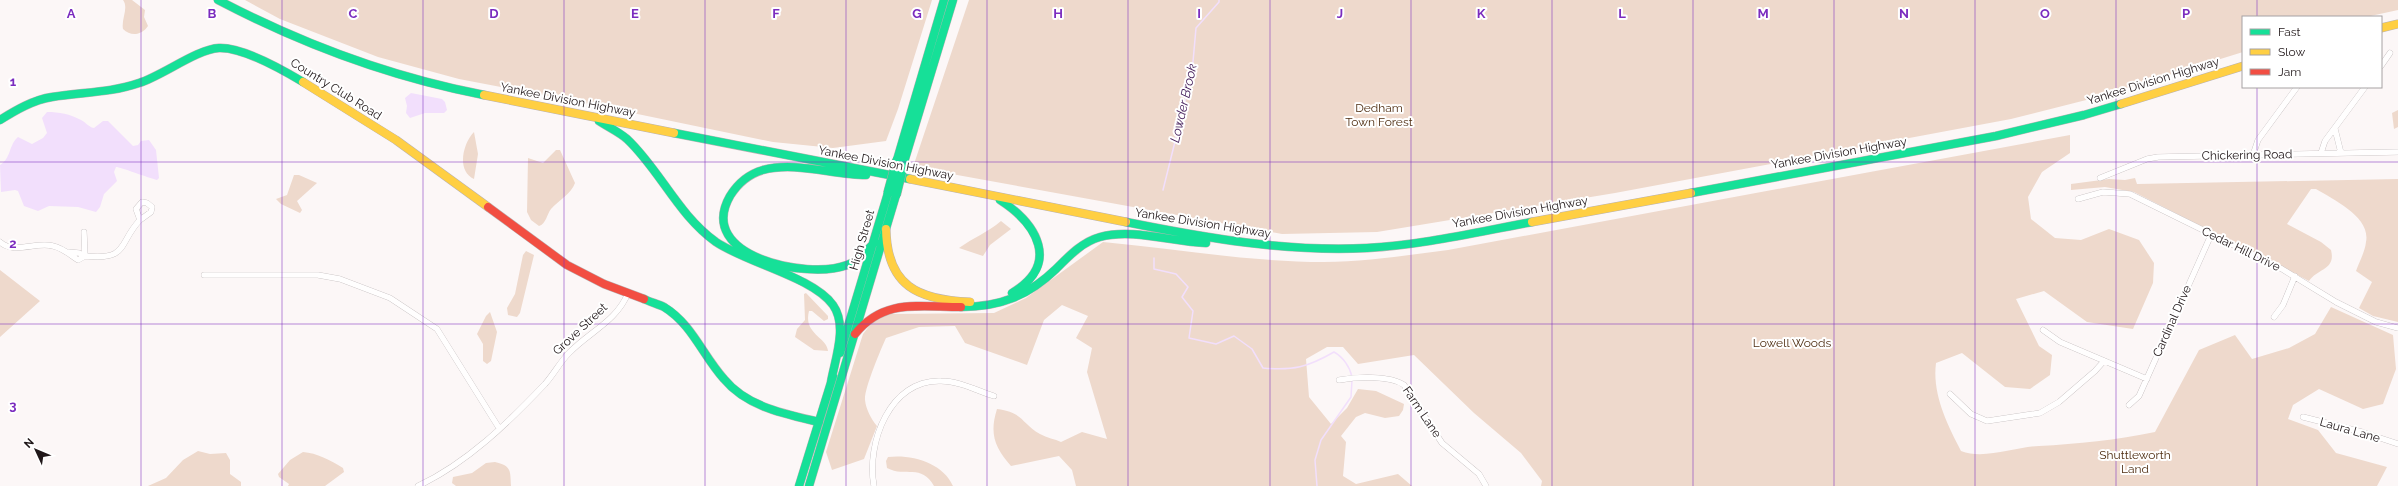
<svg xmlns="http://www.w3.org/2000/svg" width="2398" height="486" font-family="Raleway,sans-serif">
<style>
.green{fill:#eed9cc}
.water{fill:#f2dffc}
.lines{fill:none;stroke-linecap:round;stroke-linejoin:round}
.stream{stroke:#f2dffc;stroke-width:1.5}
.street-casing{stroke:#b9b2b3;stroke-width:6}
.fast-casing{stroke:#b9b2b3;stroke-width:9}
.slow-casing{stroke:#b9b2b3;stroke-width:9}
.jam-casing{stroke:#b9b2b3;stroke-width:9}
.street{stroke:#fffefe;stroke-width:5.5}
.fast{stroke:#16e098;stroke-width:8}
.slow{stroke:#ffcf43;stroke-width:8}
.jam{stroke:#f24e42;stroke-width:8}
.fast-bridge-casing{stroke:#b7a5a3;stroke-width:10;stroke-linecap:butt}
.fast-bridge{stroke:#16e098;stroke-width:9}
.grid{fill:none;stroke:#7b2cbf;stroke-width:1;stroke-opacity:0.55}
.labels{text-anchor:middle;stroke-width:4;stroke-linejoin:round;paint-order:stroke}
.street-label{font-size:12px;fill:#201719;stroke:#fff}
.park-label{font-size:12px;fill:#4f2e12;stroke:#fff}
.water-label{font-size:13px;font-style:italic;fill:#47215d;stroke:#fff}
.grid-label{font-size:13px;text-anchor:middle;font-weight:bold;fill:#7b2cbf;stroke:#fff;stroke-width:4;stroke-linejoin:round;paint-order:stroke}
</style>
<rect width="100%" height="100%" fill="#fcf7f7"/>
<path class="green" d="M123,0H132L145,10L144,17L148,26C142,35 131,37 123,29C121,19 129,8 123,0Z
M245,0H932L898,109L886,141L833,148L773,142L570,100L459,79L378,57L280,19Z
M969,0H2398V10L2366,17H2243V52L2098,97L2011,119L1615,193L1377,232L1282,234L913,167Z
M2398,110V127L2394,129L2392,113Z
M474,132L478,154L474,179C456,171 463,143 474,132Z
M2070,135V153L2042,172L2028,197L2031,219L2055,238L2081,240L2109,229L2139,240L2154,263L2153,283L2133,329L2087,322L2044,291L2016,299L2039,346L2052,355L2050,375L2030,389L2005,387L1962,353L1936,363C1932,394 1947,424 1961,451C1984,460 2015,447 2039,446C2077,444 2117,440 2155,432L2199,350L2235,335L2252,359L2289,348L2315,334L2331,307L2393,335L2396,369L2383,404L2363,409L2319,389L2293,405L2288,419L2318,430L2336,453L2387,467L2377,486H1541L1542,481L1521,453L1474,413L1414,355L1358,364L1343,347H1327L1306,359L1309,397L1331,424L1347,408L1358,389L1376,391L1404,404L1403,410L1399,416L1385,418L1365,413L1356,417L1341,436L1346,442L1343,476L1356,484L1398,474L1412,486H1076L1072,470L1059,456L1011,466C995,448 989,434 997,409C1023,412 1021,423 1040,434C1047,438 1055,439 1061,442L1082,432L1107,439L1087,372L1092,348L1076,338L1088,316L1062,305L1044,320L1027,365L965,343L955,326L919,327L886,338C881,349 864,389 865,400C866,409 871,419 877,426L864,459L832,470L826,452L863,334L874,320L889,314L994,313L1026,298L1103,242C1177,249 1251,262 1324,262C1366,262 1407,255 1448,250Z
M556,150H560L575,183C571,194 559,200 551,209C547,214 546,224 539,226L531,220L527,212L528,158L543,163Z
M294,175H299L317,183L297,201L302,210L300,213L281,204L276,199L287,195Z
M2135,178L2137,184L2398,179V322L2373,316L2359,308L2372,282L2356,271C2359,262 2365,252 2366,242C2371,217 2334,200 2316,189H2311L2287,224L2321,242L2331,250C2336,270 2318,268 2309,281L2134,192L2105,187L2071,190V184L2109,179L2125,180Z
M1001,221L1011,229L990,245L983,256L959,248C973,238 988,232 1001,221Z
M526,251L534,255L520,313L517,317L508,315L507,308L515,294L523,255Z
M0,270L40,301L0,337Z
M806,293L828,316V319L824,321L812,311H809C803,334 827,337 828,351L814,350L795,337L797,329L805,320L804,294Z
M490,312L497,332L491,361L487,364L483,361V344L477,334L486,316Z
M198,451L210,454L226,453L230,460V474L241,482V486H148L166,478L183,460Z
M303,452C317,453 330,460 343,468L344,472L325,486H288L289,484L279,477L278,474L290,460Z
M888,457C912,454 943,463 953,486H934C921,463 906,478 887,468L886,461Z
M495,462C512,466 510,471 511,486H456L452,483L453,477L472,473L486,463Z"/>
<path class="water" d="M411,93L442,99L445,102L447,110L444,113H425L410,118L406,113L407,106L405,98Z
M47,112C59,112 70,114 81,120C86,122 88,127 94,128L103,121H108L133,146L138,145L141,141L149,140L156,150L159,178L157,180C149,178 120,167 116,167L114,172L117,181L104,194L100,207L96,212L78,207L49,206L38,211L24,206L18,191L15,190L1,192L0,165C11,159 9,144 18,137L32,144L43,138L47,133L42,118Z"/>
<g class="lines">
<path class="stream" d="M1163,190L1192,73L1196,28L1219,2V0
M1154,258V269L1176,274L1188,287L1182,297L1193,311L1189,338L1216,344L1234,336L1252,349L1263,368C1293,371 1308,367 1334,352C1343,357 1350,367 1352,377
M1317,486L1315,460L1321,440L1351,397L1352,380"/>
<defs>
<path id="street" d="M2381,66L2390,53
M2335,129L2341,153
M2321,153L2325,141L2365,87
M2253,155L2258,140L2297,87
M2100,178L2147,159L2158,157L2398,152
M2078,199L2103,192L2130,194L2282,269L2336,302L2376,322L2398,328
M84,232L85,256C129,261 118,243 140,220L136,209L142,202L147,203L152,207L151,212L140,220
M0,242C15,255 36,241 53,246C63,248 70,255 78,260L85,256L79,253L68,252
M204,275H318L340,279L390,298L437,329L499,428
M2274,317L2283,305L2295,276
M2043,330L2060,342L2147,379
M1339,380C1356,377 1390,375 1404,385L1442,443L1479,474L1486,486
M1950,394L1971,414L1987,421L2040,413L2059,402L2095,371L2104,361
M2129,405L2139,396L2211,235
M2303,417L2362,432L2398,444
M418,486C467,463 508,423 545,384C554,374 560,362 569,353C589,332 617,321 628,293
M874,486C866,443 890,379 941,381C959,381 978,391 994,396"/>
<path id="fast" d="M218,0C302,44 390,77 484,95
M0,120C16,110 33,100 52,97C82,92 110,93 139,83C162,76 197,49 219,48C243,47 283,70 303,82
M599,121C608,127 619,132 627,139C660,170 678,215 716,242C747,263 813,277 833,305C848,326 835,359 831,382
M674,133L910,179
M897,160L944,0
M904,162L953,0
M866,175C833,175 795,161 763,170C749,174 738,183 730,196C695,257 808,280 847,265C859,261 867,250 875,242
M1691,193L1996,136L2084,115L2121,104
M1000,200C1037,224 1061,264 1012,293
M1126,222C1206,238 1285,252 1367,248C1423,245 1477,232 1532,222
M644,299C650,302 658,304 664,307C692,324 703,356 724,379C747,407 785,414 819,422
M961,307C1000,307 1028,296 1056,269C1069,256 1082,242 1100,237C1133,228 1172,242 1206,243
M840,353L888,193
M799,486L833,376
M809,486L896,195"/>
<path id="slow" d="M2381,28L2398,24
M303,82L396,140L488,207
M484,95L674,133
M2121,104L2243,66
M910,179L1126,222
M1532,222L1691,193
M886,229C887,286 918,300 970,302"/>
<path id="jam" d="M488,207L567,265L604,284L644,299
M855,334C884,298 919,307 961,307"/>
</defs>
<use href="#street" class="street-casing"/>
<use href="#fast" class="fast-casing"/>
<use href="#slow" class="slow-casing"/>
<use href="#jam" class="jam-casing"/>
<use href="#street" class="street"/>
<use href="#fast" class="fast"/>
<use href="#slow" class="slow"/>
<use href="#jam" class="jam"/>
<defs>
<path id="fast-bridge" d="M888,193L897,160
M896,195L904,162"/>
</defs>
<use href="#fast-bridge" class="fast-bridge-casing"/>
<use href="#fast-bridge" class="fast-bridge"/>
</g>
<path class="grid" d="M141,0V486M282,0V486M423,0V486M564,0V486M705,0V486M846,0V486M987,0V486M1128,0V486M1270,0V486M1411,0V486M1552,0V486M1693,0V486M1834,0V486M1975,0V486M2116,0V486M2257,0V17M2257,87V486M0,162H2398M0,324H2398"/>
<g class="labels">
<g class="street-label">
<text transform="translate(2153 81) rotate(-17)" y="4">Yankee Division Highway</text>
<text transform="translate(336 89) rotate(32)" y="4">Country Club Road</text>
<text transform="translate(568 100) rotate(11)" y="4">Yankee Division Highway</text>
<text transform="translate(1839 153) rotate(-10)" y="4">Yankee Division Highway</text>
<text transform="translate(2247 155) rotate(-1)" y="4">Chickering Road</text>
<text transform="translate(886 163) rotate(11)" y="4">Yankee Division Highway</text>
<text transform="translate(1520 212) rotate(-10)" y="4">Yankee Division Highway</text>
<text transform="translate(1203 223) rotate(9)" y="4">Yankee Division Highway</text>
<text transform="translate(862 240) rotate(-74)" y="4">High Street</text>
<text transform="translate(2241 249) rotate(26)" y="4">Cedar Hill Drive</text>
<text transform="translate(2172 321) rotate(-66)" y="4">Cardinal Drive</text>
<text transform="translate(580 329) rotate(-43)" y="4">Grove Street</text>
<text transform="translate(1422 412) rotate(56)" y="4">Farm Lane</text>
<text transform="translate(2350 430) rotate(16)" y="4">Laura Lane</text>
</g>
<g class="park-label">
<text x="1379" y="112">Dedham<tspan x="1379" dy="14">Town Forest</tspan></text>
<text x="1792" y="347">Lowell Woods</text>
<text x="2135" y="459">Shuttleworth<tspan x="2135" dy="14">Land</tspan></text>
</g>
<g class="water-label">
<text transform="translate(1183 103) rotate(-77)" y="5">Lowder Brook</text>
</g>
</g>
<g class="grid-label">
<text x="71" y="18">A</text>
<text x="212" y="18">B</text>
<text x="353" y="18">C</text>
<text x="494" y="18">D</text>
<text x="635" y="18">E</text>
<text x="776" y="18">F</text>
<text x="917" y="18">G</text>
<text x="1058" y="18">H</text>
<text x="1199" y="18">I</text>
<text x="1340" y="18">J</text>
<text x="1481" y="18">K</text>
<text x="1622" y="18">L</text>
<text x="1763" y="18">M</text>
<text x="1904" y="18">N</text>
<text x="2045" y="18">O</text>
<text x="2186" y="18">P</text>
<text x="13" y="86">1</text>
<text x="13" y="248">2</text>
<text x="13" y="410">3</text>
</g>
<rect x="2242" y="16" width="140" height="72" fill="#ffffff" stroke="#a6a2a3"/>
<rect x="2250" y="29" width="20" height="6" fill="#16e098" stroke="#a6a2a3"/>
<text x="2278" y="36" font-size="12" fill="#201719">Fast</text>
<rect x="2250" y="49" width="20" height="6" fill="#ffcf43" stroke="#a6a2a3"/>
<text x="2278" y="56" font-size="12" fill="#201719">Slow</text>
<rect x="2250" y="69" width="20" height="6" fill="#f24e42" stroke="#a6a2a3"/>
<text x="2278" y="76" font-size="12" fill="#201719">Jam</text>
<g transform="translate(36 450) rotate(314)" stroke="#ffffff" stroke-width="3" paint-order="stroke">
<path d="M0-3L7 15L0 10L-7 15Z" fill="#201719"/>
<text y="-6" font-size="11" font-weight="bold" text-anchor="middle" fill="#201719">N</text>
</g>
</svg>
